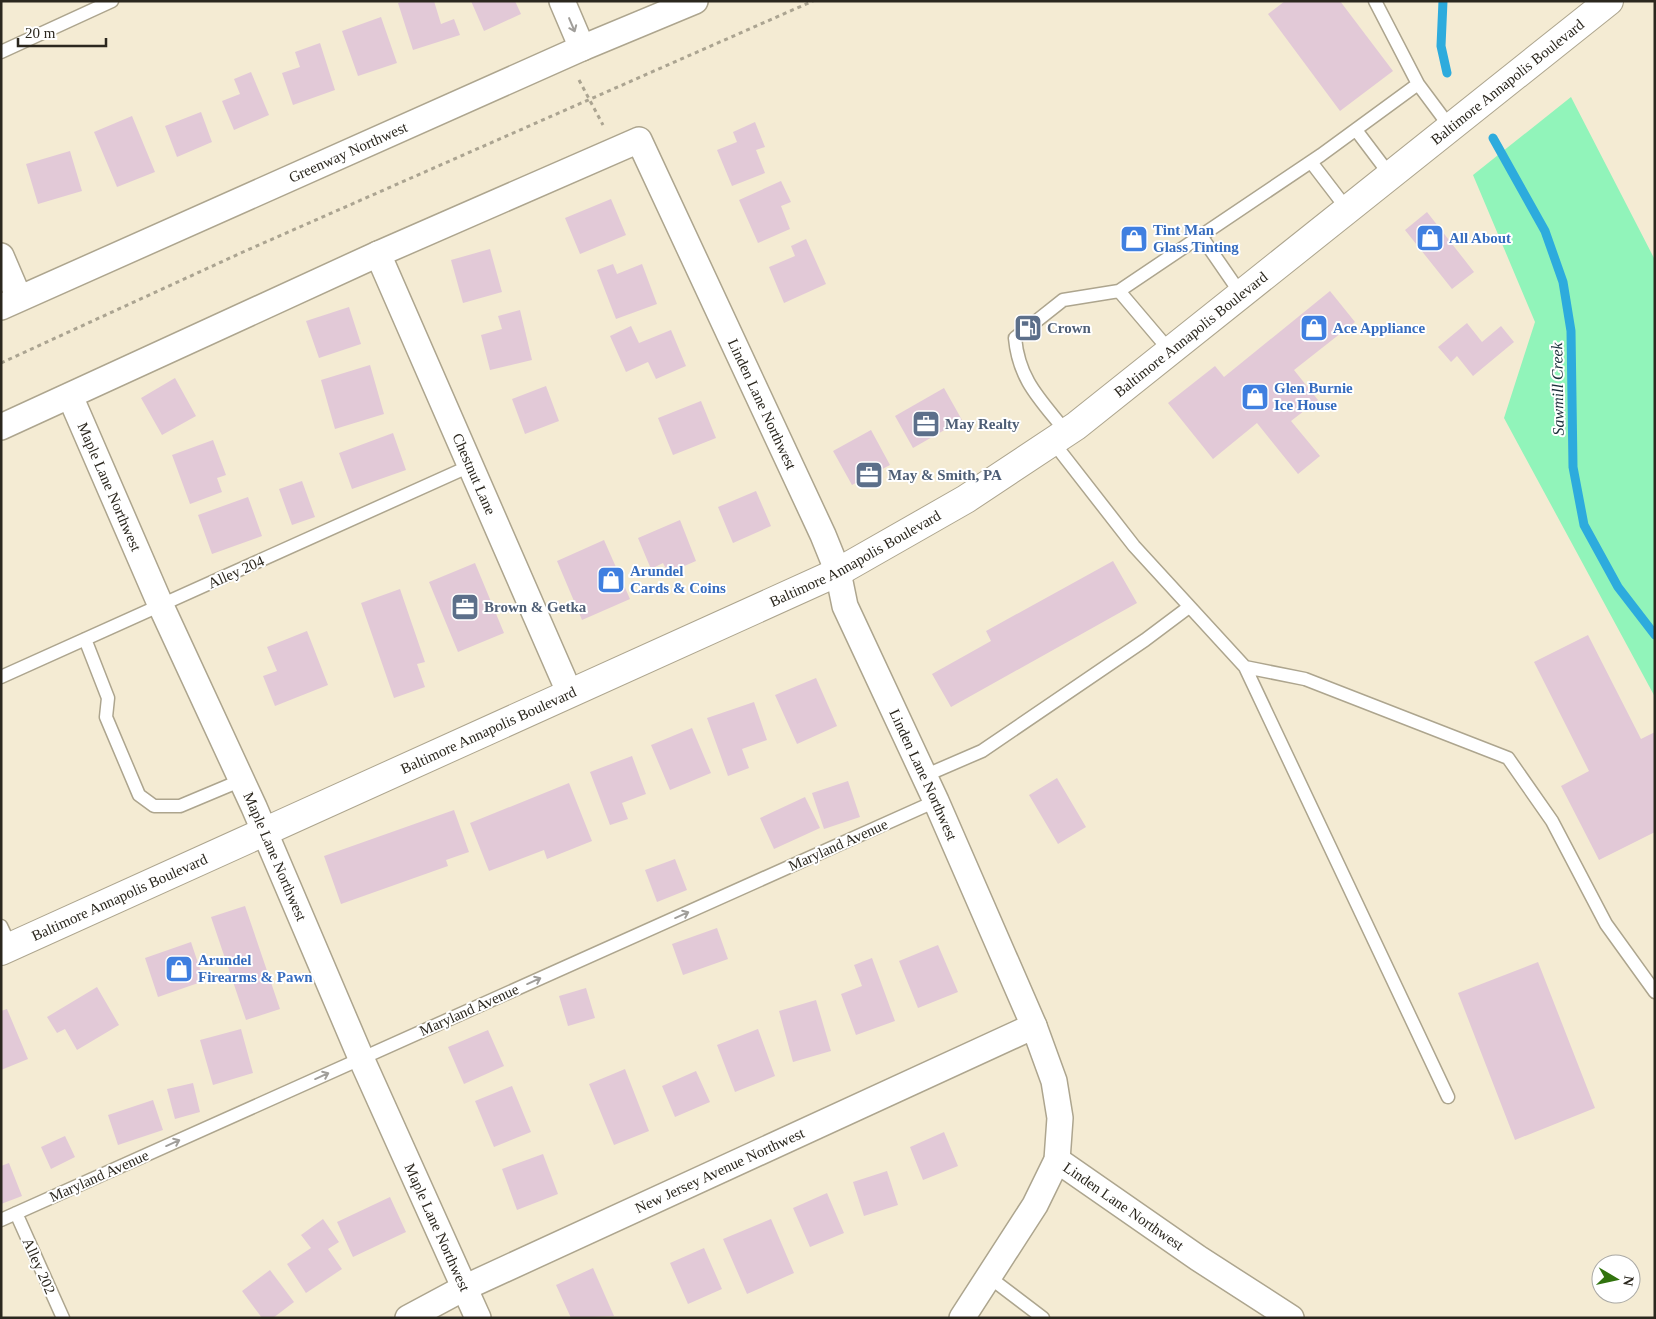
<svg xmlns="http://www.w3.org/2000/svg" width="1656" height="1319" font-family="'Times New Roman',serif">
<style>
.green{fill:#91f4ba}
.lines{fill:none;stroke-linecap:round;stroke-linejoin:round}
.stream{stroke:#2dabdd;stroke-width:9}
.building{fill:#e2c9d7}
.service-casing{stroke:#ada58e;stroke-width:15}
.minor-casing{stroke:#ada58e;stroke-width:28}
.secondary-casing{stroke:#ada58e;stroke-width:30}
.path{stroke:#aba491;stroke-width:3;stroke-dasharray:4 4;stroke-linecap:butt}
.service{stroke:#fff;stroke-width:12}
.minor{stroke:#fff;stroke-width:25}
.secondary{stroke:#fff;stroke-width:28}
.oneway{stroke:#a09e9a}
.labels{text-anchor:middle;stroke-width:4;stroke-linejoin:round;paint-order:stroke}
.street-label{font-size:15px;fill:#2b271e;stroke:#fff}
.shop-label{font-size:15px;font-weight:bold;fill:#366cbe;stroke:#fff;text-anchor:start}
.service-label{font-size:15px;font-weight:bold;fill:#4e5e75;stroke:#fff;text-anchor:start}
.water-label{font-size:16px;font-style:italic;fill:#192d37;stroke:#fff}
</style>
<rect width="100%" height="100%" fill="#f4ebd3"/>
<path class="green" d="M1571,97L1655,260V697L1504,418L1535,322L1473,175Z"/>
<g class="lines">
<path class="stream" d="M1443,1L1441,46L1447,73
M1493,138L1545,231L1563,282L1571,331L1573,467L1584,525L1618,587L1655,635"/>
</g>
<path class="building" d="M404,1H434L441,24L454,19L460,35L413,50L398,3Z
M471,1H515L521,14L484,31Z
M1285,1H1340L1393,71L1340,111L1268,14Z
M381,17L397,63L358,76L342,31Z
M320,43L335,90L293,105L282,73L300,67L295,52Z
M251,72L269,115L234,130L222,101L240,94L234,79Z
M201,112L212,142L177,157L165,126Z
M132,116L155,172L117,187L94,132Z
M755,122L765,147L756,150L765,173L732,186L717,150L737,142L733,132Z
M70,151L82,191L38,204L26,164Z
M781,181L791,202L781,206L790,229L758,243L739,200Z
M611,199L626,235L580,254L565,218Z
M1427,212L1474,272L1452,289L1405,230Z
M806,239L826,284L784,303L769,267L795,256L791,246Z
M490,249L502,292L463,303L451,260Z
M613,264L617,274L642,264L657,304L616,319L597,270Z
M1330,291L1355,322L1294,370L1318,400L1291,421L1320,456L1298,474L1257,423L1213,459L1168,403L1215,366L1224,377Z
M349,307L361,344L319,358L306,321Z
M520,310L532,360L490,370L481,335L502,329L498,316Z
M1467,323L1482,342L1501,326L1514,342L1473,376L1457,356L1451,362L1438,347Z
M631,326L639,343L671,330L686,366L656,379L648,362L626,372L610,336Z
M370,365L384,414L335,429L321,380Z
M175,378L196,416L162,435L141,398Z
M546,386L559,421L525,434L512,399Z
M944,388L962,420L913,448L895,416Z
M701,401L716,438L673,455L658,418Z
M871,430L890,465L852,485L833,451Z
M393,433L406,470L352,489L339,453Z
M213,440L226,475L217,478L222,492L190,504L172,455Z
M302,481L315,517L292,525L279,489Z
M756,491L771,526L733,543L718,507Z
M248,497L262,536L212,554L198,515Z
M680,520L696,561L668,573L663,563L651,569L638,538Z
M604,540L630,599L582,620L557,561Z
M1113,561L1137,603L951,707L932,674L991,641L986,631Z
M475,563L504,633L458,652L429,582Z
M400,589L425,662L417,664L425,687L394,698L361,603Z
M307,631L328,685L275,706L263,676L277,671L267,647Z
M1588,635L1641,739L1655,732V832L1599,860L1561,786L1589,771L1534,662Z
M816,678L837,726L797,744L775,695Z
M754,702L767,740L742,749L749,768L728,776L707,718Z
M692,728L711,773L670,790L651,745Z
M632,756L646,794L622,803L628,819L610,825L590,772Z
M1057,778L1086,827L1058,844L1029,795Z
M848,781L860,817L824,829L812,793Z
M569,783L592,841L547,859L544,850L489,871L470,823Z
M805,797L820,828L774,849L760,818Z
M454,810L469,852L446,860L448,866L341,904L324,856Z
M675,859L687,890L657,902L645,870Z
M245,906L280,1009L246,1020L211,917Z
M717,928L728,959L683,975L672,944Z
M191,942L204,981L158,997L145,958Z
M938,945L958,992L918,1008L899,961Z
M872,958L895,1021L856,1035L841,994L862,986L854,965Z
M1538,962L1595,1108L1515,1140L1458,993Z
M97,987L119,1025L77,1050L65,1029L57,1033L47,1017Z
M586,988L595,1018L568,1026L559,996Z
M816,1000L831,1051L793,1062L779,1011Z
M7,1009L28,1059L1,1070V1011Z
M241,1029L253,1073L213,1085L200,1040Z
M758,1029L775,1076L735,1092L717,1045Z
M488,1030L504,1066L464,1084L448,1047Z
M625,1069L649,1131L614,1145L589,1084Z
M696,1071L710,1102L675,1117L662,1086Z
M193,1083L200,1112L175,1119L167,1089Z
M512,1086L531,1132L494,1147L475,1101Z
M153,1100L163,1130L118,1145L108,1115Z
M944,1132L958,1166L923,1180L910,1147Z
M65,1136L75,1157L51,1169L41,1147Z
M543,1154L558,1194L517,1210L502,1169Z
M9,1163L22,1196L1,1204V1166Z
M887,1171L898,1205L864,1216L853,1182Z
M827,1193L844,1233L810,1247L793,1208Z
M390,1197L406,1232L353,1257L337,1222Z
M323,1219L339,1242L328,1249L342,1269L306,1293L287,1264L311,1248L301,1235Z
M771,1219L794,1273L747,1294L723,1239Z
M704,1248L722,1289L688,1304L670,1263Z
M593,1268L614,1316L571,1318L556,1285Z
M270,1270L294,1302L273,1318H262L242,1291Z"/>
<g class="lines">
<defs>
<path id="service" d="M1375,1L1418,84L1450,127
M1,52L112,1
M1356,130L1390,175
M1311,162L1347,209
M1201,236L1241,294
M1119,291L1170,351
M1067,433C1041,400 1019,381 1015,338L1063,300L1119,291L1321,155L1418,84
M1053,442L1134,546L1245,667L1448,1097
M85,639L108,698L106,717L139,795L154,806H180L242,780
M1245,667L1305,679L1508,758L1552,821L1606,924L1655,992
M1,677L470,466
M924,776L982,751L1145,640L1189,607
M1,926L11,947
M16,1213L63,1318
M1,1220L936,801
M989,1277L1043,1318"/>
<g id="minor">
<path d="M562,1L582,48"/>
<path id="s1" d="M378,254L570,694"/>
<path d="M1,256L19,298"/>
<path id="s2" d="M1,307L582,48L695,1"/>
<path id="s3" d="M70,396L161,606L254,807L361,1058L478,1318"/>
<path id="s4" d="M1,427L378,254L639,140L823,535L838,572L845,606L936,801L1034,1026L1054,1081L1060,1118L1057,1160L1035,1205L962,1318"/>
<path id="s5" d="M1057,1160L1198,1258L1291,1318"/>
<path id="s6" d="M408,1318L464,1288L1034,1026"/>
</g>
<g id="secondary">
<path id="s7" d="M1,951L838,572L966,499L1076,426L1609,1"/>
</g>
</defs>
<use href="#service" class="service-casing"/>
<use href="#minor" class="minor-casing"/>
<use href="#secondary" class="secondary-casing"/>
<path class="path" d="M579,80L603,125
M1,363L243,252L813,1"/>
<use href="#service" class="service"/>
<use href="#minor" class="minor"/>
<use href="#secondary" class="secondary"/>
</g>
<defs><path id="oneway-shaft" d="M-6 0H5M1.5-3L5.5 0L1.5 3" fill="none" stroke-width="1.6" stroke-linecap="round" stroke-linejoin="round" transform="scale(1.25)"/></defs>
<g class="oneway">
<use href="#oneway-shaft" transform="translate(572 25) rotate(67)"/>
<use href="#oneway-shaft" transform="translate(682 915) rotate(-24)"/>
<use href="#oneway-shaft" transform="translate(534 981) rotate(-24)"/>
<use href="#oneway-shaft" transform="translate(322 1076) rotate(-24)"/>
<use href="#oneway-shaft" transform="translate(173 1143) rotate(-24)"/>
</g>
<defs>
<symbol id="shop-square" viewBox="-11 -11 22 22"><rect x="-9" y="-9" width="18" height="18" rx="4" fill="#3f7fe0" stroke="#fff"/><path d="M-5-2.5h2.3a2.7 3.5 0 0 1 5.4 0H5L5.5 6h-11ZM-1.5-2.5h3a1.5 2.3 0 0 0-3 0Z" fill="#fff"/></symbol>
<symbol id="fuel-square" viewBox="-11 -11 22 22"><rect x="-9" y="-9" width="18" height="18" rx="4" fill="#5c6f8a" stroke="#fff"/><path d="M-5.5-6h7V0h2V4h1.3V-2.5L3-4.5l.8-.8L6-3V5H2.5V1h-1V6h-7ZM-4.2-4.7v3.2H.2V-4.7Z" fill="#fff"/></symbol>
<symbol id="office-square" viewBox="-11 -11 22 22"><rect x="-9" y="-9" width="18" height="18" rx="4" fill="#5c6f8a" stroke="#fff"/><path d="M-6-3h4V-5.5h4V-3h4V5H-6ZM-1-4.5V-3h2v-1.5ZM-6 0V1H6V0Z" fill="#fff"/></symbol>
</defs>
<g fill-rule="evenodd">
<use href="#shop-square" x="1414" y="222" width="32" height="32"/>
<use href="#shop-square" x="1118" y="223" width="32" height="32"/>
<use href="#fuel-square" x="1012" y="312" width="32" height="32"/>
<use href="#shop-square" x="1298" y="312" width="32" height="32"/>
<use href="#shop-square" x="1239" y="381" width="32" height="32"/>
<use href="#office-square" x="910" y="408" width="32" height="32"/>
<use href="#office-square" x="853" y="459" width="32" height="32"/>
<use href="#shop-square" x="595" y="564" width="32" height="32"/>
<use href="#office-square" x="449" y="591" width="32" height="32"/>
<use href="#shop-square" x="163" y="953" width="32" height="32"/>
</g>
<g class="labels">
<g class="street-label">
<text dy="5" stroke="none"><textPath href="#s7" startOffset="1750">Baltimore Annapolis Boulevard</textPath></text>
<text dy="5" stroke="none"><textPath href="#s2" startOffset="380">Greenway Northwest</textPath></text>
<text dy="5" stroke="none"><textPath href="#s7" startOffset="1345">Baltimore Annapolis Boulevard</textPath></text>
<text dy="5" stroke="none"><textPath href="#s4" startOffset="991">Linden Lane Northwest</textPath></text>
<text dy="5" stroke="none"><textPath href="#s1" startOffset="240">Chestnut Lane</textPath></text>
<text dy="5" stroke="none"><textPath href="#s3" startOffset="99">Maple Lane Northwest</textPath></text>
<text dy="5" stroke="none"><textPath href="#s7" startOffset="940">Baltimore Annapolis Boulevard</textPath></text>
<text transform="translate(236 572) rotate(-24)" y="5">Alley 204</text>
<text dy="5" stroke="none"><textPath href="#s7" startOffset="535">Baltimore Annapolis Boulevard</textPath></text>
<text dy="5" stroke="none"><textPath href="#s4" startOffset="1396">Linden Lane Northwest</textPath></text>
<text transform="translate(838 845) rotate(-24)" y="5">Maryland Avenue</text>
<text dy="5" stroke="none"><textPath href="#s3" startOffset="504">Maple Lane Northwest</textPath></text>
<text dy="5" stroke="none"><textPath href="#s7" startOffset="130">Baltimore Annapolis Boulevard</textPath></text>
<text transform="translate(469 1010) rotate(-24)" y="5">Maryland Avenue</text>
<text dy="5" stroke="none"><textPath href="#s6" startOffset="345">New Jersey Avenue Northwest</textPath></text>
<text transform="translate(99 1176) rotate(-24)" y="5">Maryland Avenue</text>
<text dy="5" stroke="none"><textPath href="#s5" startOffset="81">Linden Lane Northwest</textPath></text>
<text dy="5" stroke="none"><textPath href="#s3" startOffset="909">Maple Lane Northwest</textPath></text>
<text transform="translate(39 1266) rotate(66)" y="5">Alley 202</text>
</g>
<g class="shop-label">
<text x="1153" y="235">Tint Man<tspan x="1153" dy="17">Glass Tinting</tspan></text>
<text x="1449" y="243">All About</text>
<text x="1333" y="333">Ace Appliance</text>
<text x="1274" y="393">Glen Burnie<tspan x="1274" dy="17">Ice House</tspan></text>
<text x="630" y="576">Arundel<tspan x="630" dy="17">Cards &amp; Coins</tspan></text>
<text x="198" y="965">Arundel<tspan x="198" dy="17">Firearms &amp; Pawn</tspan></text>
</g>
<g class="service-label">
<text x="1047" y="333">Crown</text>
<text x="945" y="429">May Realty</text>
<text x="888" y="480">May &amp; Smith, PA</text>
<text x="484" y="612">Brown &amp; Getka</text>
</g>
<g class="water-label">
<text transform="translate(1557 389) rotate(-91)" y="6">Sawmill Creek</text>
</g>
</g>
<rect width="1656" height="1319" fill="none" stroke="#2b271e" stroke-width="5"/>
<g transform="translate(1616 1279) rotate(99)"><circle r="24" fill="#ffffff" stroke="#aaa9a5"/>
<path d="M0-4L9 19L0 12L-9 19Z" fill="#31730e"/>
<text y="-8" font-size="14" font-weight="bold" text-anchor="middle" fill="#2b271e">N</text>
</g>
<path d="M18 38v8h88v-8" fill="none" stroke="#2b271e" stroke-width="2.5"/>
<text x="25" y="38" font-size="15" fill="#2b271e" stroke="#ffffff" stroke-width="4" paint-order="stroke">20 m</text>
</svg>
